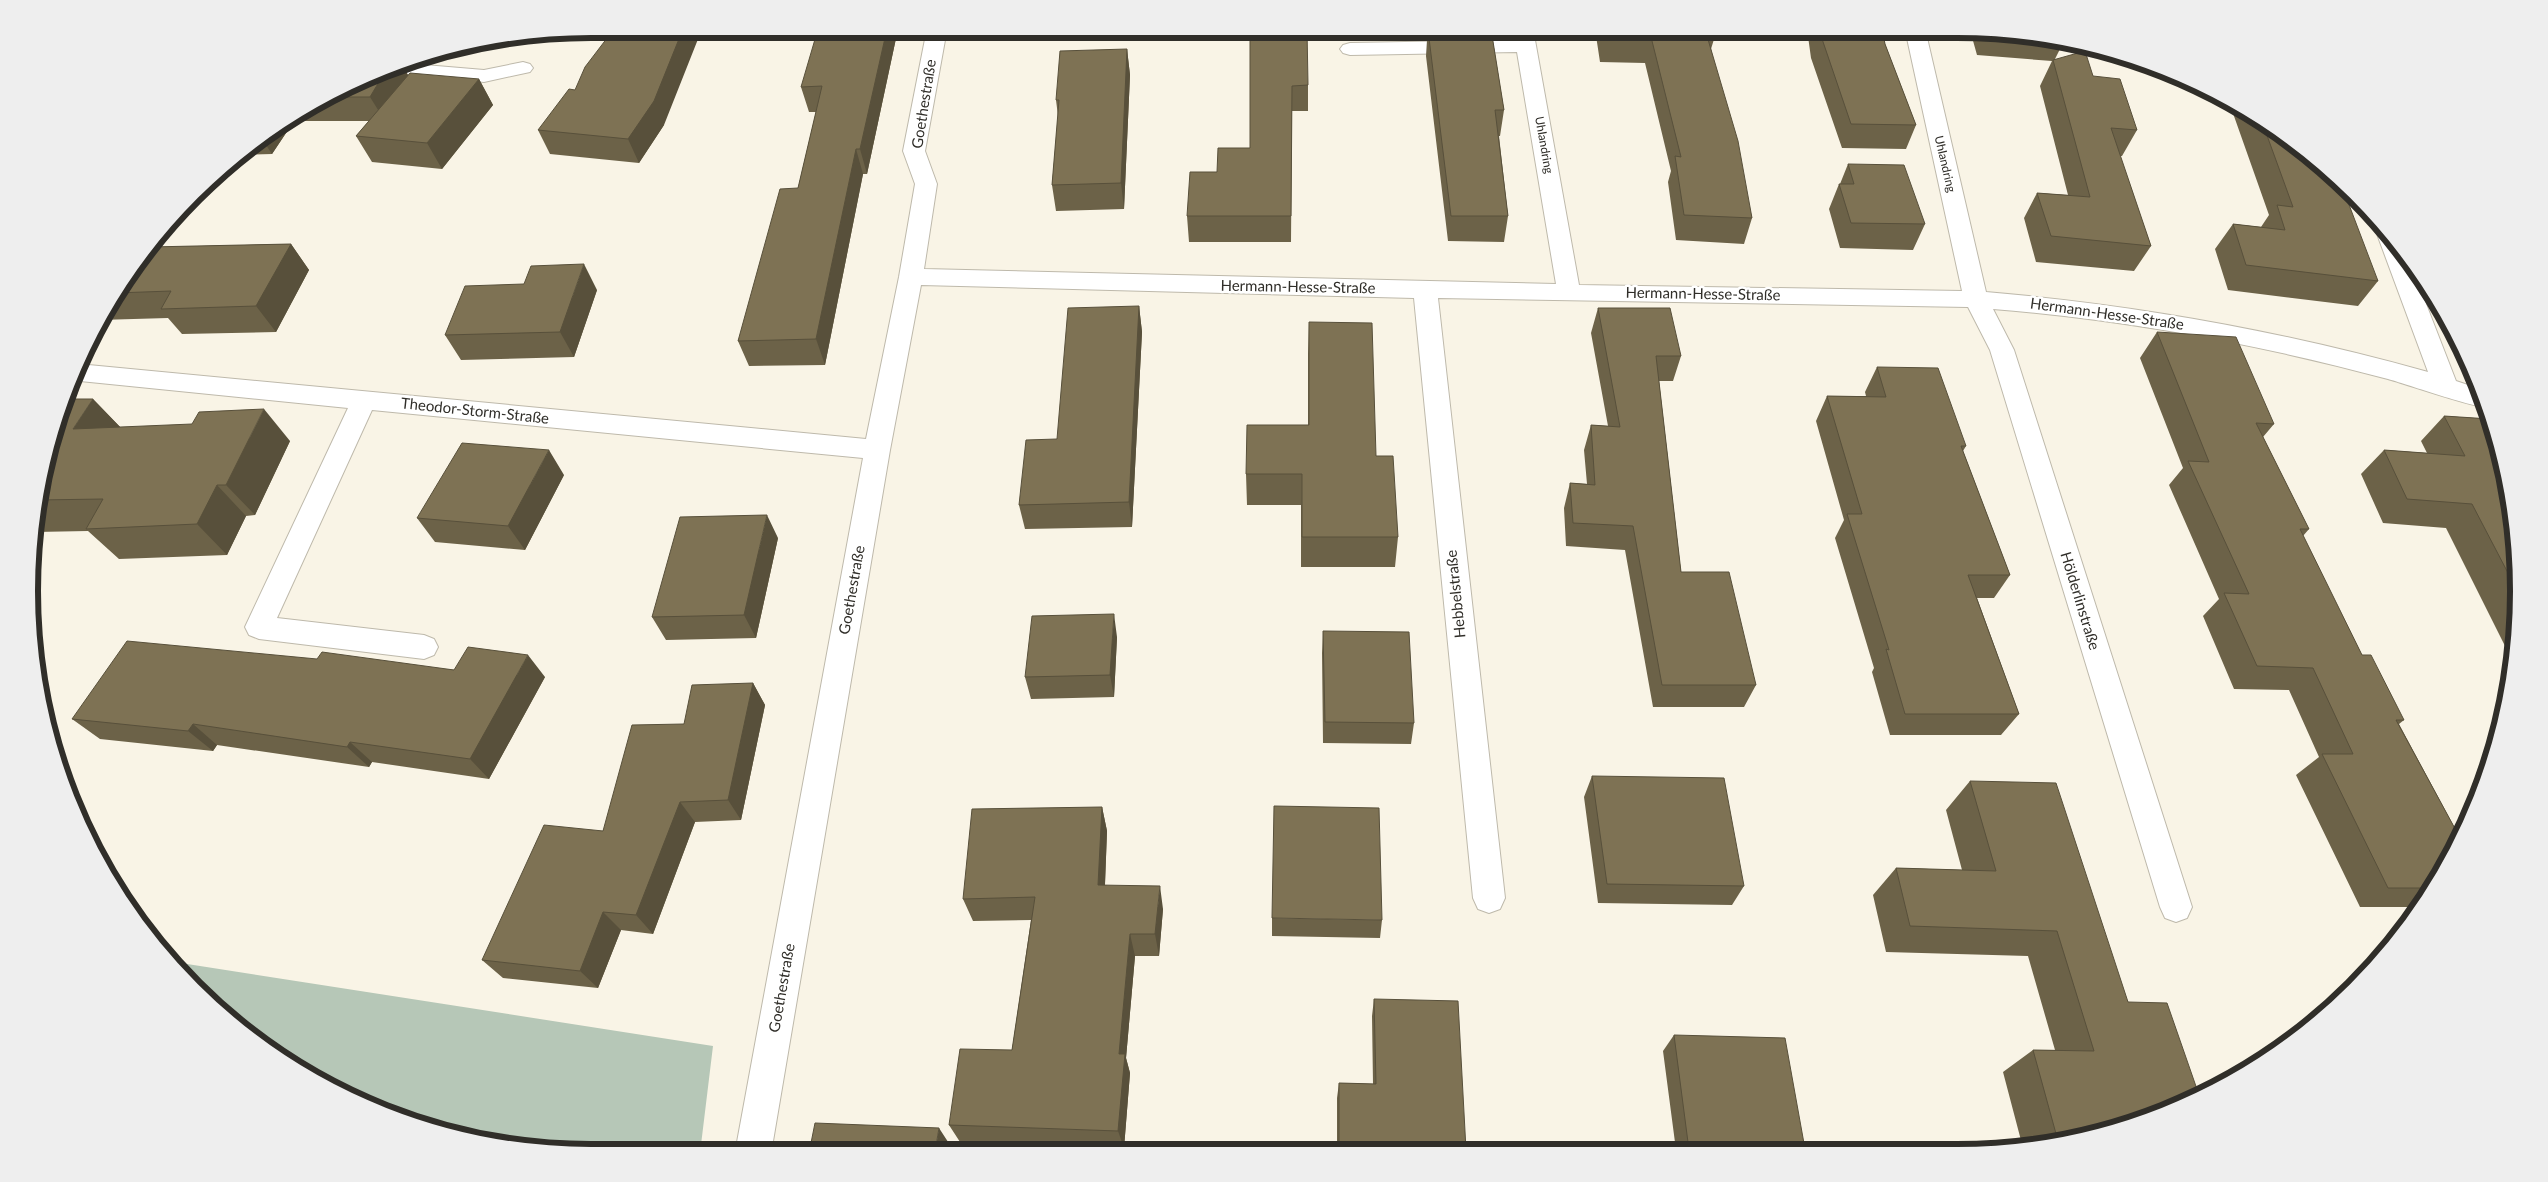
<svg xmlns="http://www.w3.org/2000/svg" width="2548" height="1182" font-family="Lato,sans-serif">
<style>
.green{fill:#b6c7b7}
.lines{fill:none;stroke-linecap:round;stroke-linejoin:round}
.minor-casing{stroke:#beb9ab;stroke-width:2}
.minor{fill:#fff;fill-rule:evenodd}
.wall{fill:#6c6248}
.shaded-wall{fill:#58503b}
.building{fill:#7e7254;stroke:#58503b}
.labels{text-anchor:middle;stroke-width:5;stroke-linejoin:round;paint-order:stroke}
.far-street-label{font-size:12px;fill:#302e29;stroke:#fff}
.street-label{font-size:15px;fill:#302e29;stroke:#fff}
.rim{fill:none;stroke:#302e29;stroke-width:6}
</style>
<rect width="100%" height="100%" fill="#f9f4e6"/>
<path class="green" d="M168,961L713,1046L700,1153C643,1153 587,1153 530,1147C514,1146 496,1146 481,1142C356,1114 255,1054 168,961Z"/>
<g class="lines">
<defs>
<path id="minor" d="M927,29H947L925,151L937,184L924,269L1556,284L1517,52L1350,55L1343,53L1340,49L1343,45L1350,43L1515,40L1513,29H1533L1579,285L1962,291L1905,29H1925L1986,292C2136,305 2283,331 2428,372L2377,234L2383,228L2409,260L2456,381L2480,389L2486,407C2478,409 2403,383 2388,379C2258,344 2127,320 1993,309L2014,350L2192,907L2187,918L2176,922L2165,918L2160,907L1990,350L1968,307L1438,298L1505,898L1500,909L1489,913L1478,909L1473,898L1414,298L921,285L890,450L771,1153H735L863,458L372,410L277,618L424,635L434,639L438,647L434,655L424,659L259,639L249,635L245,627L348,408L70,380L78,364L866,439L899,277L915,184L903,151Z
M523,62L530,64L533,68L530,72L484,82L381,72L401,63L484,70Z"/>
</defs>
<use href="#minor" class="minor-casing"/>
<use href="#minor" class="minor"/>
</g>
<path class="wall" d="M898,29L867,174H863L825,365L749,366L738,341L798,188L816,112H809L801,87Z
M1250,29L1308,85V111H1292L1291,242H1189L1187,216L1217,172L1250,148Z
M1423,29H1491L1504,110L1500,136H1499L1508,216L1504,242L1448,241L1426,56L1427,40H1424Z
M1595,29H1713L1715,36L1711,49L1752,218L1744,244L1676,240L1668,182L1671,171L1645,63L1600,62Z
M1807,29H1882L1885,44L1916,125L1906,149L1842,148L1811,58Z
M1970,30L2065,39L2055,59L2093,76L2137,130L2122,156H2120L2151,246L2134,271L2036,262L2024,218L2037,193L2068,195L2040,86L2052,61L1977,55Z
M1127,49L1130,75L1124,209L1056,211L1052,185L1058,116L1056,100Z
M420,56L417,62H404L410,59Z
M401,63L408,75L479,79L493,105L442,169L372,162L356,136L369,121H294L272,154L239,155L310,104Z
M2229,102L2269,123L2378,281L2358,306L2228,290L2215,249L2233,224L2261,227L2269,215Z
M664,125L639,163L550,154L538,130Z
M1848,164L1925,224L1913,250L1840,248L1829,209L1839,184H1840Z
M153,241L159,247L291,244L309,270L276,332L182,334L168,318L99,320L104,310Z
M597,290L574,357L461,360L445,335Z
M1139,306L1142,332L1132,527L1025,529L1019,505L1057,439Z
M1598,308L1681,356L1673,381H1659L1681,572L1756,685L1744,707H1653L1625,550L1566,546L1564,508L1570,483L1587,484L1584,450L1591,425L1608,426L1591,333Z
M1309,322L1376,456L1398,537L1395,567H1301V505H1247L1246,474L1308,425V354Z
M2157,332L2274,424L2263,437L2309,529L2303,536L2362,655L2404,720L2399,724L2459,836L2418,907H2360L2296,775L2319,757L2289,690L2234,689L2203,616L2219,599L2169,485L2183,468L2140,358Z
M1877,367L1966,446L1963,451L2010,575L1994,598H1977L2019,714L2001,735H1890L1872,672L1874,668L1835,538L1844,520L1816,421L1827,396H1866L1865,392Z
M93,399L120,427L290,441L255,515L246,516L227,555L119,559L88,531L35,532L40,482Z
M2444,416L2490,419L2519,591L2512,660L2446,528L2383,523L2361,474L2384,450L2427,453L2421,441Z
M564,475L525,550L435,542L417,518Z
M778,538L756,638L666,640L652,617Z
M1323,631L1414,723L1411,744L1323,743L1322,653Z
M1117,637L1114,697L1031,699L1025,677Z
M317,659L545,677L489,779L372,762L369,767L217,745L213,751L100,739L72,719Z
M753,683L765,705L741,820L695,822L653,934L621,930L598,988L503,978L482,960L603,831L684,724Z
M1592,776L1744,886L1732,905L1598,903L1584,797Z
M1970,781L2128,1002L2172,1110L2031,1148H2023L2003,1072L2033,1050H2055L2028,956L1886,952L1873,895L1896,868L1962,870L1946,810Z
M1102,807L1107,831L1105,885L1163,909L1159,956H1135L1126,1058L1130,1073L1124,1148L960,1142L949,1125L1012,1050L1031,920L973,921L963,899Z
M1272,918L1382,920L1380,938L1272,936Z
M1374,999L1466,1150L1337,1151V1098L1339,1083L1373,1084L1372,1016Z
M1674,1035L1805,1149L1676,1150L1663,1051Z"/>
<path class="shaded-wall" d="M683,29H702L664,125L639,163L628,139Z
M887,29H898L867,174L860,149Z
M1127,49L1130,75L1124,209L1121,183Z
M420,56L417,62L414,58Z
M401,63L409,77L385,121L370,97L386,70Z
M479,79L493,105L442,169L427,143Z
M292,117L294,121L272,154L262,139Z
M856,149L863,174L825,365L816,339Z
M154,241L174,267L149,247Z
M291,244L309,270L276,332L256,306Z
M584,264L597,290L574,357L560,332Z
M1139,306L1142,332L1132,527L1129,502Z
M93,399L123,430L73,429Z
M264,409L290,441L255,515L226,485Z
M549,450L564,475L525,550L508,526Z
M217,485L246,516L227,555L197,524Z
M767,515L778,538L756,638L744,615Z
M1114,614L1117,637L1114,697L1110,675Z
M528,655L545,677L489,779L470,759Z
M753,683L765,705L741,820L728,800Z
M193,724L217,745L213,751L188,731Z
M350,742L372,762L369,767L347,747Z
M680,802L695,822L653,934L636,915Z
M1102,807L1107,831L1104,908L1098,885Z
M1160,886L1163,909L1159,956L1155,934Z
M603,912L621,930L598,988L580,971Z
M1130,934L1135,956L1126,1058L1130,1073L1124,1148L1118,1131L1119,1054Z
M939,1128L952,1148V1152H935Z"/>
<path class="building" d="M614,29H683L654,101L628,139L538,130L569,89L575,90L585,67Z
M818,29H887L860,149H856L816,339L738,341L780,189L798,188L822,86L801,87Z
M1250,29H1307L1308,85L1292,86L1291,216H1187L1190,172H1217L1218,148H1250Z
M1491,29L1504,110H1495L1508,216H1451L1428,30Z
M1604,29H1713L1715,36H1707L1738,141L1752,218L1684,215L1675,156L1681,157L1651,37L1605,36Z
M1819,29H1882L1885,44L1916,125L1851,124L1820,33Z
M1127,49L1121,183L1052,185L1059,100H1056L1060,51Z
M2085,51L2093,76L2120,79L2137,130L2111,128L2151,246L2051,236L2037,193L2090,197L2053,60Z
M386,70L370,97H326Z
M410,73L479,79L427,143L356,136Z
M2261,119L2269,123L2340,181L2378,281L2246,265L2233,224L2285,230L2277,205L2293,207Z
M1848,164L1904,165L1925,224L1851,223L1839,184H1854Z
M154,241L149,247L291,244L256,306L161,309L171,291L116,293Z
M584,264L560,332L445,335L465,286L524,284L531,266Z
M1139,306L1129,502L1019,505L1026,440L1057,439L1068,308Z
M1598,308H1670L1681,356H1656L1681,572H1729L1756,685H1662L1633,526L1573,523L1570,483L1595,485L1591,425L1620,427Z
M1309,322L1372,323L1376,456H1393L1398,537H1302V474H1246L1247,425H1309Z
M2157,332L2236,337L2274,424L2256,423L2309,529H2300L2362,655H2371L2404,720H2396L2459,836L2429,888H2388L2322,754H2353L2313,668L2257,666L2224,593L2249,594L2188,461L2209,462Z
M1877,367L1938,368L1966,446H1961L2010,575H1968L2019,714H1905L1886,649L1889,650L1847,514H1862L1827,396L1886,397Z
M64,399H93L73,429L192,424L199,412L264,409L226,485H217L197,524L86,529L103,499L38,500L40,482Z
M2444,416L2490,419L2508,481L2519,591V594L2472,504L2407,499L2384,450L2465,456Z
M462,443L549,450L508,526L417,518Z
M767,515L744,615L652,617L680,517Z
M1114,614L1110,675L1025,677L1032,616Z
M1323,631L1409,632L1414,723L1325,722Z
M127,641L317,659L322,652L454,670L468,647L528,655L470,759L350,742L347,747L193,724L188,731L72,719Z
M753,683L728,800L680,802L636,915L603,912L580,971L482,960L544,825L603,831L632,725L684,724L692,685Z
M1592,776L1724,778L1744,886L1607,884Z
M1970,781L2056,783L2128,1002L2167,1003L2199,1095L2172,1110L2058,1141L2033,1050L2094,1051L2057,931L1910,926L1896,868L1996,871Z
M1274,806L1379,808L1382,920L1272,918Z
M1102,807L1098,885L1160,886L1155,934H1130L1119,1054H1125L1118,1131L949,1125L960,1049L1012,1050L1035,897L963,899L972,809Z
M1374,999L1458,1001L1466,1150L1339,1151V1083L1376,1084Z
M1674,1035L1785,1038L1805,1149L1689,1150Z
M815,1123L939,1128L935,1152L809,1153Z"/>
<g class="labels">
<g class="far-street-label">
<text transform="translate(1544 145) rotate(80)" y="4">Uhlandring</text>
<text transform="translate(1945 164) rotate(77)" y="4">Uhlandring</text>
</g>
<g class="street-label">
<text transform="translate(924 104) rotate(-81)" y="5">Goethestraße</text>
<text transform="translate(1298 287) rotate(1)" y="5">Hermann-Hesse-Straße</text>
<text transform="translate(1703 294) rotate(1)" y="5">Hermann-Hesse-Straße</text>
<text transform="translate(2107 314) rotate(8)" y="5">Hermann-Hesse-Straße</text>
<text transform="translate(475 411) rotate(6)" y="5">Theodor-Storm-Straße</text>
<text transform="translate(852 590) rotate(-80)" y="5">Goethestraße</text>
<text transform="translate(1456 594) rotate(-96)" y="5">Hebbelstraße</text>
<text transform="translate(2080 601) rotate(73)" y="5">Hölderlinstraße</text>
<text transform="translate(782 988) rotate(-80)" y="5">Goethestraße</text>
</g>
</g>
<path d="M0 0H2548V1182H0ZM591 38H1957A553 553 0 0 1 2510 591V591A553 553 0 0 1 1957 1144H591A553 553 0 0 1 38 591V591A553 553 0 0 1 591 38Z" fill="#eee" fill-rule="evenodd"/>
<path class="rim" d="M591 38H1957A553 553 0 0 1 2510 591V591A553 553 0 0 1 1957 1144H591A553 553 0 0 1 38 591V591A553 553 0 0 1 591 38Z"/>
</svg>
